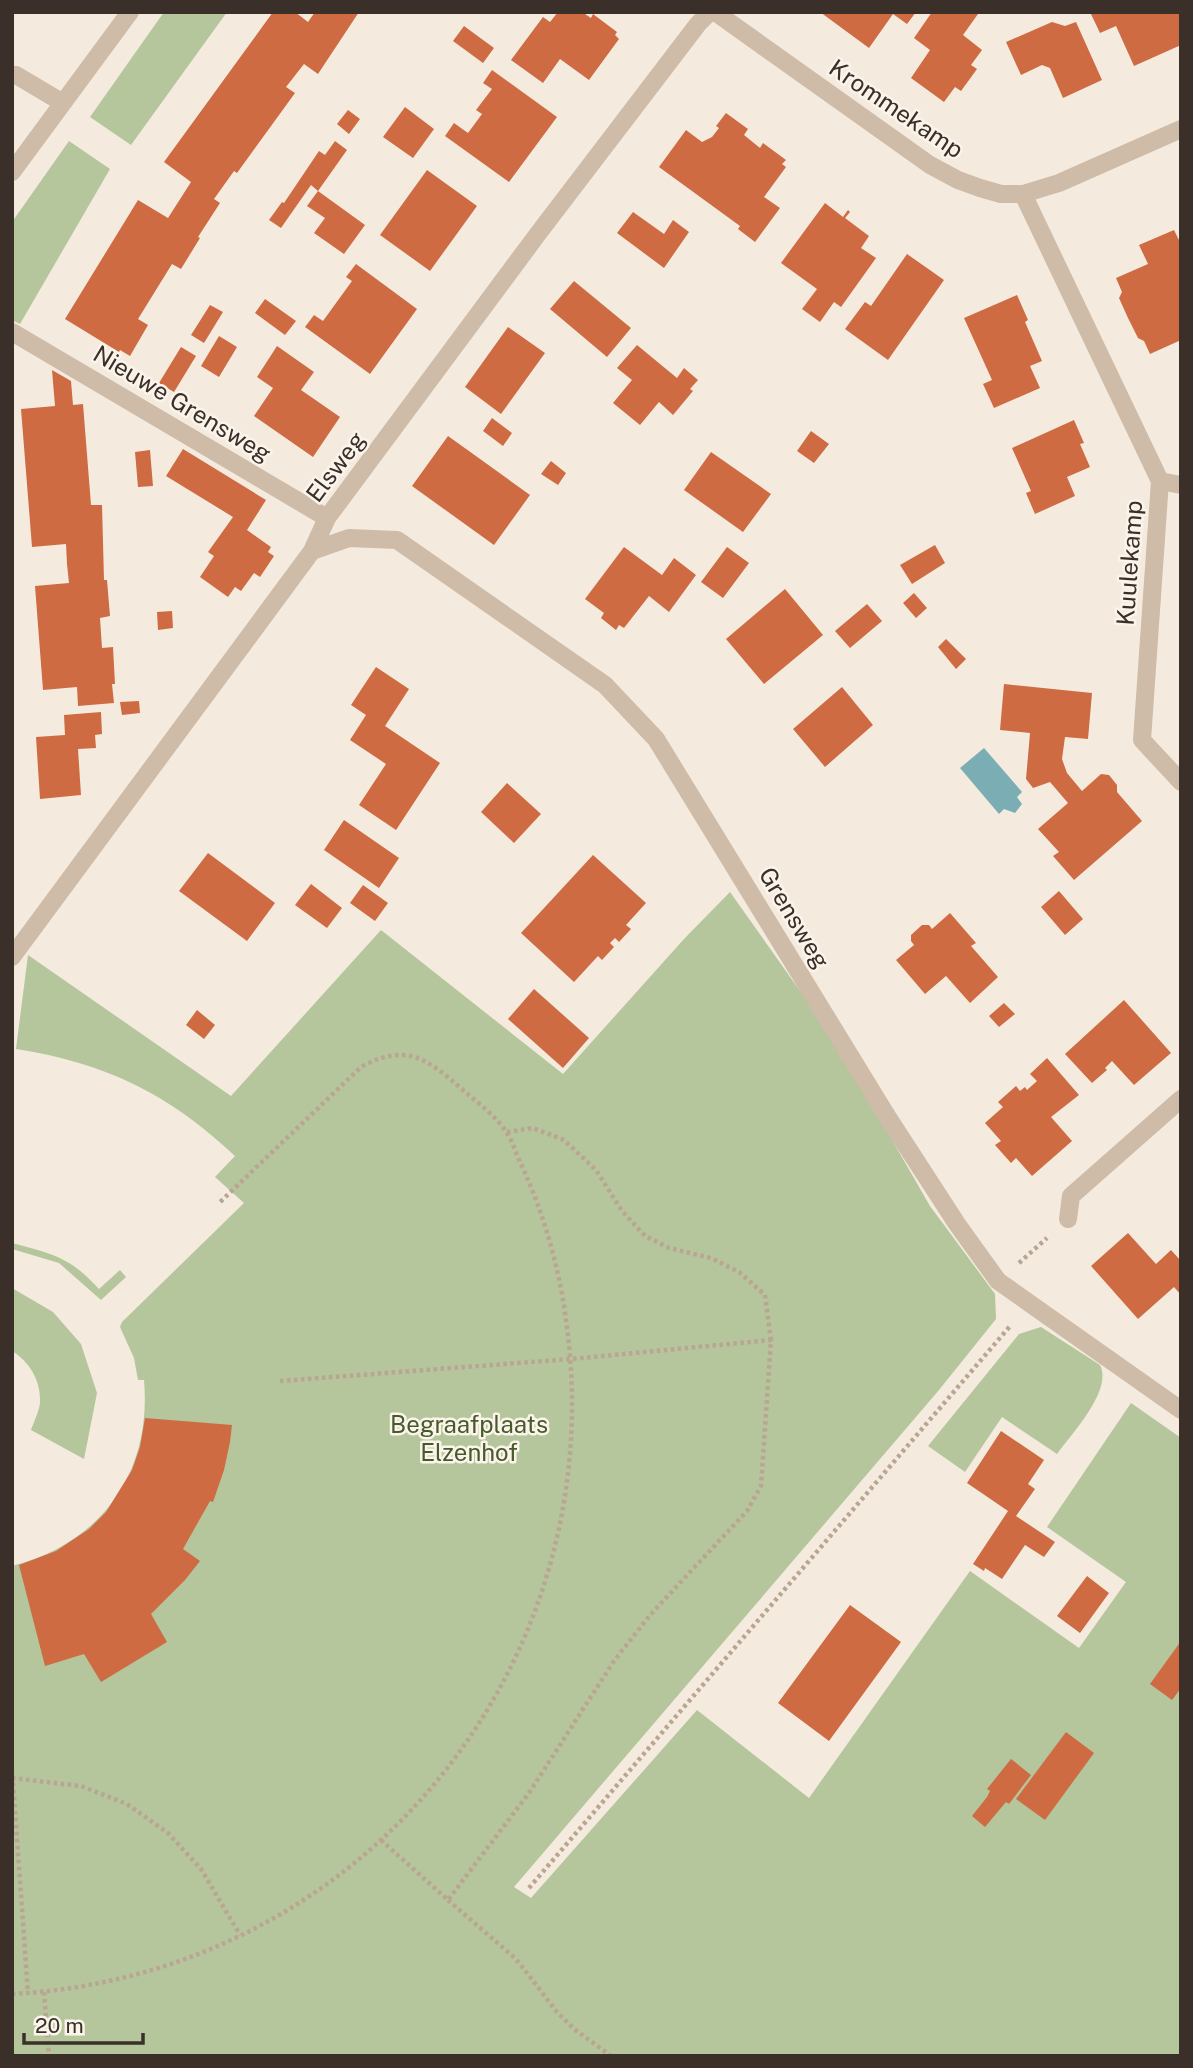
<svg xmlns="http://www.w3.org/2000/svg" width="1193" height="2068" font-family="'Public Sans',sans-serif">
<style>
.green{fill:#b5c59c}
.water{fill:#7aaeb4}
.building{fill:#ce6b42}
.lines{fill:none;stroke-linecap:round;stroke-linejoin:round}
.path{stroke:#baa592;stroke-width:4.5;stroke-dasharray:3.5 3.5;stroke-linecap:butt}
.street{stroke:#cebba8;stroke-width:18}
.labels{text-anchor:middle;stroke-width:5;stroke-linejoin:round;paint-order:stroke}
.street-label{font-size:24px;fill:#3a2f29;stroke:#fbf4eb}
.park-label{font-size:24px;fill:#475a2b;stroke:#fbf4eb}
</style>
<rect width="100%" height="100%" fill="#f4ebde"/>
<path class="green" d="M164,12H227L131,145L90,117Z
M69,141L110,169L20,324L12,320V222Z
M730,892L834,1039L930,1206L995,1294L996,1319L939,1390L514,1887L531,1898L697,1710L809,1798L970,1571L1079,1648L1126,1582L1047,1527L1131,1403L1181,1438V2056H12V1566C102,1543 152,1472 144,1380H138L134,1358L120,1327L122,1322L244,1203L215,1177L235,1156C169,1094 106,1063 16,1049L28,955L231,1096L381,930L563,1074L684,939Z
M12,1243C53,1254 70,1257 99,1289L120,1270L126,1277L101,1300L59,1263L12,1249Z
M12,1288L53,1312L81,1344L97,1393L84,1459L31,1430C34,1422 39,1411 40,1403C41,1381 30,1362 12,1351Z
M1041,1327L1100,1365C1113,1390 1072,1433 1057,1454L1002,1417L965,1472L928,1446L1019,1334Z"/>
<path class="water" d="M984,748L1022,792L1017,797L1022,804L1015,813L1004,809L999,814L960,768Z"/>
<path class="building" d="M273,12H295L308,22L315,12H359L318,74L304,64L286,87L295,93L237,173L234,171L214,199L220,203L198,237L200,238L181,269L172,264L138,319L148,325L130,356L120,350L119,352L65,319L138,200L168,218L191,182L164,162Z
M558,12H582L591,18L593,14L617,32L615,35L619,39L589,80L560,59L543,83L511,60L543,17L550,22Z
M820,12H916L907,24L893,14L869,48Z
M932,12L978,14L963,35L982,50L971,65L977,69L961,91L955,87L944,102L911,78L930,50L914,38Z
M1090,12H1181V45L1134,66L1116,26L1100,33Z
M1052,22L1065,26L1076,22L1102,80L1063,98L1050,68L1042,65L1021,75L1006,42Z
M464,26L494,48L483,63L453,41Z
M492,70L557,117L509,182L445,136L454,123L468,133L482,114L476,110L492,89L483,83Z
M405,107L434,129L413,158L383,137Z
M348,110L360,119L349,134L337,124Z
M726,113L748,129L744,135L760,148L763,143L786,160L782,164L786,167L764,197L780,208L755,242L738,229L740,226L659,167L686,130L702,142L712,137L719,128L716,126Z
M335,141L347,150L318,191L311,185L281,228L269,220L282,202L284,203L319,151L325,155Z
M427,170L477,206L430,271L380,235Z
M318,191L365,225L344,254L314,233L325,218L307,206Z
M825,203L843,217L848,210L850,212L845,218L869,236L861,248L876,258L841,307L834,302L820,322L802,309L817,289L781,263Z
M633,212L664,234L673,220L689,232L664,268L617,233Z
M1174,230L1181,244V340L1150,354L1144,341L1138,338L1128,318L1119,298L1122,292L1116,278L1148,264L1139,245Z
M907,254L944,280L888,360L845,329L865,302L871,306Z
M356,264L417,309L370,374L305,327L314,315L323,321L352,281L346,277Z
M574,281L631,328L607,357L550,309Z
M1017,295L1028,320L1025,322L1042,361L1030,366L1040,388L994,408L983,384L992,380L964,318Z
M265,299L296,321L285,335L255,313Z
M210,305L223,312L204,343L191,335Z
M508,327L545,353L501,414L465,387Z
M219,336L237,347L219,377L201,366Z
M637,345L677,378L684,368L698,380L690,389L693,391L673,415L659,402L640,425L613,403L632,380L617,368Z
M277,346L314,372L301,390L340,417L313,457L254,416L273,388L257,377Z
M181,347L196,356L174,392L159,383Z
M52,370L71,381L73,405L83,404L91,505H102L104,580H107L110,616L100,618L102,648L113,647L115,684H112L114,703L78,706L77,687L43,690L35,586L69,583L67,564L66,544L32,547L21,409L55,406Z
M492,418L512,433L503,446L483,431Z
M1074,420L1084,443L1080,444L1090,467L1067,477L1075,496L1035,514L1026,493L1031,491L1012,448Z
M811,431L829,444L814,463L797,451Z
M448,436L530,495L494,545L412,486Z
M183,449L266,500L247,530L271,547L268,552L274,556L260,577L254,573L241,591L235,587L228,597L200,577L214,556L208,552L233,517L166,476Z
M150,450L153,486L138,487L135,452Z
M711,452L771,494L743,532L684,490Z
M551,461L566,473L558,485L541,474Z
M935,545L945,563L912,584L900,565Z
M624,547L662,575L674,558L696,575L669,612L649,596L624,628L619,625L616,630L601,618L604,613L585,599Z
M727,547L749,563L723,598L701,582Z
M785,589L823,635L764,684L726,639Z
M914,593L927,608L916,618L903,603Z
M867,604L882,621L850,648L835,631Z
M172,611L173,628L158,630L157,612Z
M946,639L966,659L956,669L938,647Z
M376,667L409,689L385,726L440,763L396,830L359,805L386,764L350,740L366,715L351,705Z
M1004,684L1092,693L1088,739L1065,737L1062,759L1067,773L1082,791L1101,774L1109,775L1117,785V792L1142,821L1074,880L1053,856L1059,852L1038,829L1068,803L1050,782L1033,788L1026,779L1030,733L1000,730Z
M842,687L873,725L825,767L793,729Z
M139,701L140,713L122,715L120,702Z
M101,712L102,734L95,735L96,748L78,749L81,795L40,799L36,737L65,735L64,715Z
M507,783L541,814L514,843L481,812Z
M344,820L399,858L379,888L324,850Z
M208,853L275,903L247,941L179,891Z
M593,855L646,903L626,925L631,929L619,942L615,938L610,943L614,947L602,960L598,956L574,982L521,933Z
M311,884L342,908L327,928L295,905Z
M363,885L388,903L375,921L350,903Z
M1059,891L1083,919L1065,935L1041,907Z
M950,913L976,943L971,946L998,977L970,1003L946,976L925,994L896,960L914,945L911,941V935L922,925H929L932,929Z
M534,989L589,1038L563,1068L508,1019Z
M1124,1000L1171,1053L1134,1085L1112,1061L1105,1068L1107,1070L1092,1083L1065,1054Z
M1004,1003L1015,1014L999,1027L989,1016Z
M197,1010L215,1025L204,1039L186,1025Z
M1047,1058L1079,1095L1051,1117L1072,1141L1032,1176L1016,1158L1011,1163L995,1145L1001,1141L985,1123L1003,1107L998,1102L1016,1086L1020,1091L1025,1087L1027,1090L1037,1081L1030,1074Z
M1128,1233L1156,1264L1171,1250L1181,1261V1295L1174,1287L1138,1319L1091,1266Z
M145,1418L232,1425L230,1442L224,1470L213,1502L210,1501L183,1549L200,1561L185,1580L151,1614L167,1642L101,1682L84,1654L45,1666L19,1565L56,1551L89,1529L106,1512L132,1470L140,1447Z
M1001,1431L1044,1460L1028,1484L1035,1489L1016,1516L1055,1542L1044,1557L1025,1545L1002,1579L985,1568L984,1571L973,1564L1008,1511L967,1483Z
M1087,1576L1109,1593L1080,1633L1057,1616Z
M850,1605L901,1642L829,1741L778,1703Z
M1181,1641V1688L1172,1700L1150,1684Z
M1066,1732L1094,1753L1045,1820L1016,1799Z
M1011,1759L1031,1775L1009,1804L1006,1802L985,1827L972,1816L987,1797L990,1791L987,1789Z"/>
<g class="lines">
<path class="path" d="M507,1132L533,1128L564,1140L596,1170L622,1211L645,1236L669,1248L711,1258L739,1272L765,1295L771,1340
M1019,1263L1047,1238
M280,1381L571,1359L771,1340L761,1486L747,1511L651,1614L614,1661L529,1793L448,1900L381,1840
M12,1769L28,1993
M12,1778L81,1786L127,1804L168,1833L201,1869L240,1935
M529,1888L1011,1325
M448,1900L516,1959L557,2012L574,2029L611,2056
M44,1992L49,2056
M12,1994C358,1976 611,1670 567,1327C560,1271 545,1216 521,1164C516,1154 513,1142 507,1133C496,1116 478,1103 463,1090C427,1059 407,1042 361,1067L218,1204"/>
<path class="street" d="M715,12L930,165L958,180L980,188L1001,194H1023L1059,183L1181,129
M12,75H16L63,103
M12,172L130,12
M1023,194L1160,481L1142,740L1181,782
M12,332L327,518
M1160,481L1181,485
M312,551L349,538L397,540L605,685L656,739L887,1116L957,1224L998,1281L1181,1410
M12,957L312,551L327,518L537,235L698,24L710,12
M1068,1219L1071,1196L1181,1099"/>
</g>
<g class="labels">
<g class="street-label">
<text transform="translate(896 109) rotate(34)" y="8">Krommekamp</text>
<text transform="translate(182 404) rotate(31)" y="8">Nieuwe Grensweg</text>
<text transform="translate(336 467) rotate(-53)" y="8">Elsweg</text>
<text transform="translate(1130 563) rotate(-86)" y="8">Kuulekamp</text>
<text transform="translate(794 918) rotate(59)" y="8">Grensweg</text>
</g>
<g class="park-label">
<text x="469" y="1433">Begraafplaats<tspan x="469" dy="28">Elzenhof</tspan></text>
</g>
</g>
<rect width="1193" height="2068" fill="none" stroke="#3a2f29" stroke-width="28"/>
<path d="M24 2033v10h119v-10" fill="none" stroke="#3a2f29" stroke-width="3.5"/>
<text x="35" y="2033" font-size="21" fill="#3a2f29" stroke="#fbf4eb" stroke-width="5" paint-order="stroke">20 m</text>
</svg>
